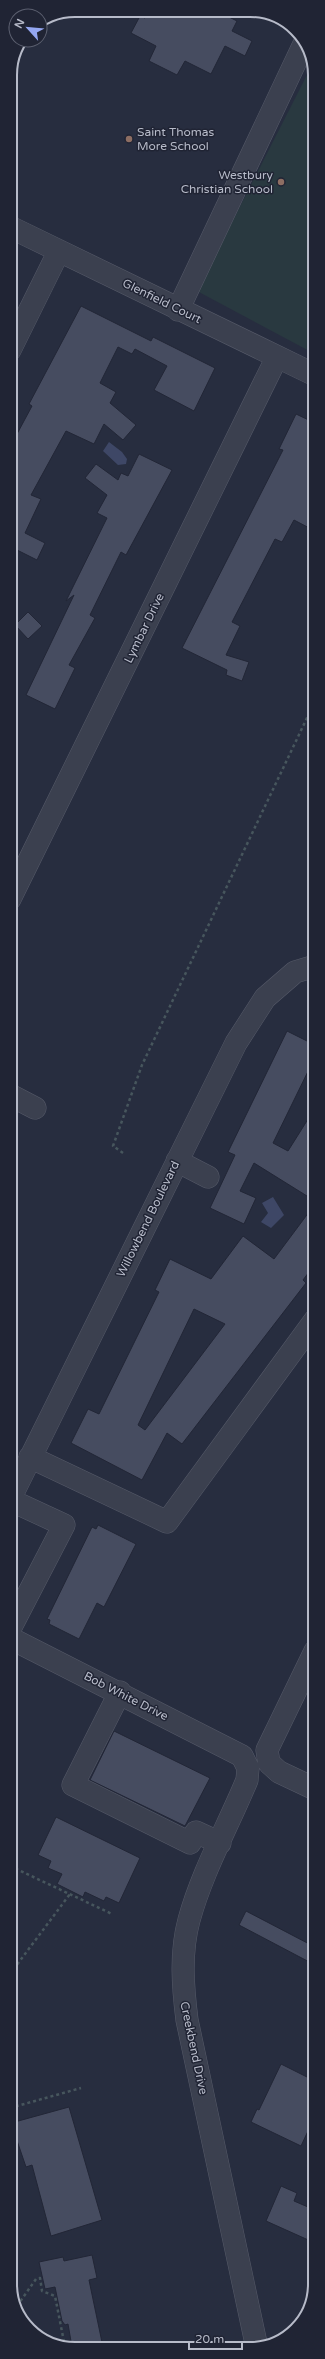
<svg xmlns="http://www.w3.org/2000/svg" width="325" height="2359" font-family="'Varela Round',sans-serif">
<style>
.green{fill:#293940}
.water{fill:#3e4766}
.building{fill:#464c60;stroke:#222636;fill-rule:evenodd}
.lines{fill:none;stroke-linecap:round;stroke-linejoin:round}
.minor-casing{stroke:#565a69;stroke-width:23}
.path{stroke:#47565d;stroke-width:2.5;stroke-dasharray:3 3;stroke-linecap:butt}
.minor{stroke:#3b404f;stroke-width:22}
.education-dot{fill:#8d6e63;stroke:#202434;stroke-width:1.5}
.labels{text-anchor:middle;stroke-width:3;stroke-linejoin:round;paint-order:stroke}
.poi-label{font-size:12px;fill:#b7bbc9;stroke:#202434;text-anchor:start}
.street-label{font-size:12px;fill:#b7bbc9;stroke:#202434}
.rim{fill:none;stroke:#b7bbc9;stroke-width:2}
</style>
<rect width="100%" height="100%" fill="#272d3f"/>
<path class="green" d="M311,67L315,71V354L197,291Z"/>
<path class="water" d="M109,442L122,452L127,459L126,464L118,465L103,451Z
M273,1197L284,1215L271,1228L261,1222L268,1213L262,1203Z"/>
<path class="building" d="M149,11L219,12L237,21L232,31L252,41L245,56L225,46L211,74L185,61L177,75L149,61L156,46L131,33L140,16L145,18Z
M81,306L151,341L153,337L215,368L194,411L154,390L167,366L135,349L132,354L118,347L100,383L116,392L110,403L136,425L123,440L104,424L94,444L66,431L31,495L41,499L25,533L45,543L37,560L17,550L10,564V447L32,406L29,404Z
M296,414L315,423V494L309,506L315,509V531L294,520L282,542L275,539L232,622L240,626L226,655L249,662L242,681L226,675L227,670L182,648L283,450L279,449Z
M139,454L172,470L126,555L121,552L90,615L95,618L69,665L75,668L55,709L26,695L74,595L66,601L107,518L97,513L107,495L85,478L96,464L118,480L121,473L128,476Z
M28,612L42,626L28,639L15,625Z
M287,1031L315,1045V1057L273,1143L288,1151L315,1108V1201L254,1163L240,1191L256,1198L244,1224L210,1208L235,1155L228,1152Z
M315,1204V1264L303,1280L306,1283L182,1444L167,1433L142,1480L71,1443L88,1409L99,1414L159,1292L155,1290L170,1259L211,1279L243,1236L274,1259ZM194,1309L225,1324L145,1430L138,1425Z
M98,1525L136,1544L104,1607L97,1603L79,1639L49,1624L50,1620L47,1619L92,1527L96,1529Z
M114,1731L210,1778L185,1826L90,1780Z
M56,1817L140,1858L119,1903L106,1897L104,1901L85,1892L83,1897L57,1884L62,1874L48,1868L51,1861L38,1855Z
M246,1911L315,1947V1965L239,1925Z
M281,2064L315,2081V2116L301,2146L251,2122L257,2109L259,2110Z
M69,2107L102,2220L51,2236L32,2165L26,2167L11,2123Z
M281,2186L297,2193L294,2201L315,2210V2243L266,2221Z
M92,2255L97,2278L89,2280L103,2347H72L68,2324L65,2325L62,2321L55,2287L45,2289L39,2262L63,2257L64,2261Z"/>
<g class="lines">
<defs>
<path id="minor" d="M10,227L315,375
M178,310L304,44
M10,350L59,251
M10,899L277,357
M10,1095L35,1108
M177,1161L208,1177
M30,1457L167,1522L315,1320
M10,1499L236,1043L265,998L295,972L315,966
M10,1500L64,1525L10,1629
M10,1638L242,1756L248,1768L247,1780C228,1826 202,1872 189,1920C180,1953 183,1988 187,2020L257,2348
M315,1651L267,1750L269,1763L279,1772L315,1789
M120,1692L73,1785L190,1843L196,1832L220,1843"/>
</defs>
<use href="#minor" class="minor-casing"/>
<path class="path" d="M123,1153L113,1146L142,1065L315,701
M10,1866L112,1914
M10,1974L70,1894
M10,2108L81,2088
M17,2306L36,2279L40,2278L42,2291L55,2296L65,2347"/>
<use href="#minor" class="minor"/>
</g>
<g class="education-dot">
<circle cx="129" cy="139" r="4"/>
<circle cx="281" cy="182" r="4"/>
</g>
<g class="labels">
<g class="poi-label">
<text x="137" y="136">Saint Thomas<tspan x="137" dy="14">More School</tspan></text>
<text x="273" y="179" text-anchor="end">Westbury<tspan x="273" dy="14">Christian School</tspan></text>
</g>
<g class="street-label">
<text transform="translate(162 301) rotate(26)" y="4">Glenfield Court</text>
<text transform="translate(144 628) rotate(-64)" y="4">Lymbar Drive</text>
<text transform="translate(148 1219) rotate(-64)" y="4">Willowbend Boulevard</text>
<text transform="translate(126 1696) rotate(27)" y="4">Bob White Drive</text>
<text transform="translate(194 2048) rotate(78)" y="4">Creekbend Drive</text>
</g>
</g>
<path d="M0 0H325V2359H0ZM75 17H250A58 58 0 0 1 308 75V2284A58 58 0 0 1 250 2342H75A58 58 0 0 1 17 2284V75A58 58 0 0 1 75 17Z" fill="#202434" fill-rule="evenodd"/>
<path class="rim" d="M75 17H250A58 58 0 0 1 308 75V2284A58 58 0 0 1 250 2342H75A58 58 0 0 1 17 2284V75A58 58 0 0 1 75 17Z"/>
<g transform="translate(28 28) rotate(297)"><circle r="19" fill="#202434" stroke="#5c6070"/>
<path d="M0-3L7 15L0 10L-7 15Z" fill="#94a7f2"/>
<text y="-6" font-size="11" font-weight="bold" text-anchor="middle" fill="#b7bbc9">N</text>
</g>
<path d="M189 2343v6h53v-6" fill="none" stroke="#b7bbc9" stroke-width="2"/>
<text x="195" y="2343" font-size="12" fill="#b7bbc9" stroke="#202434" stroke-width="3" paint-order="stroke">20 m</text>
</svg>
